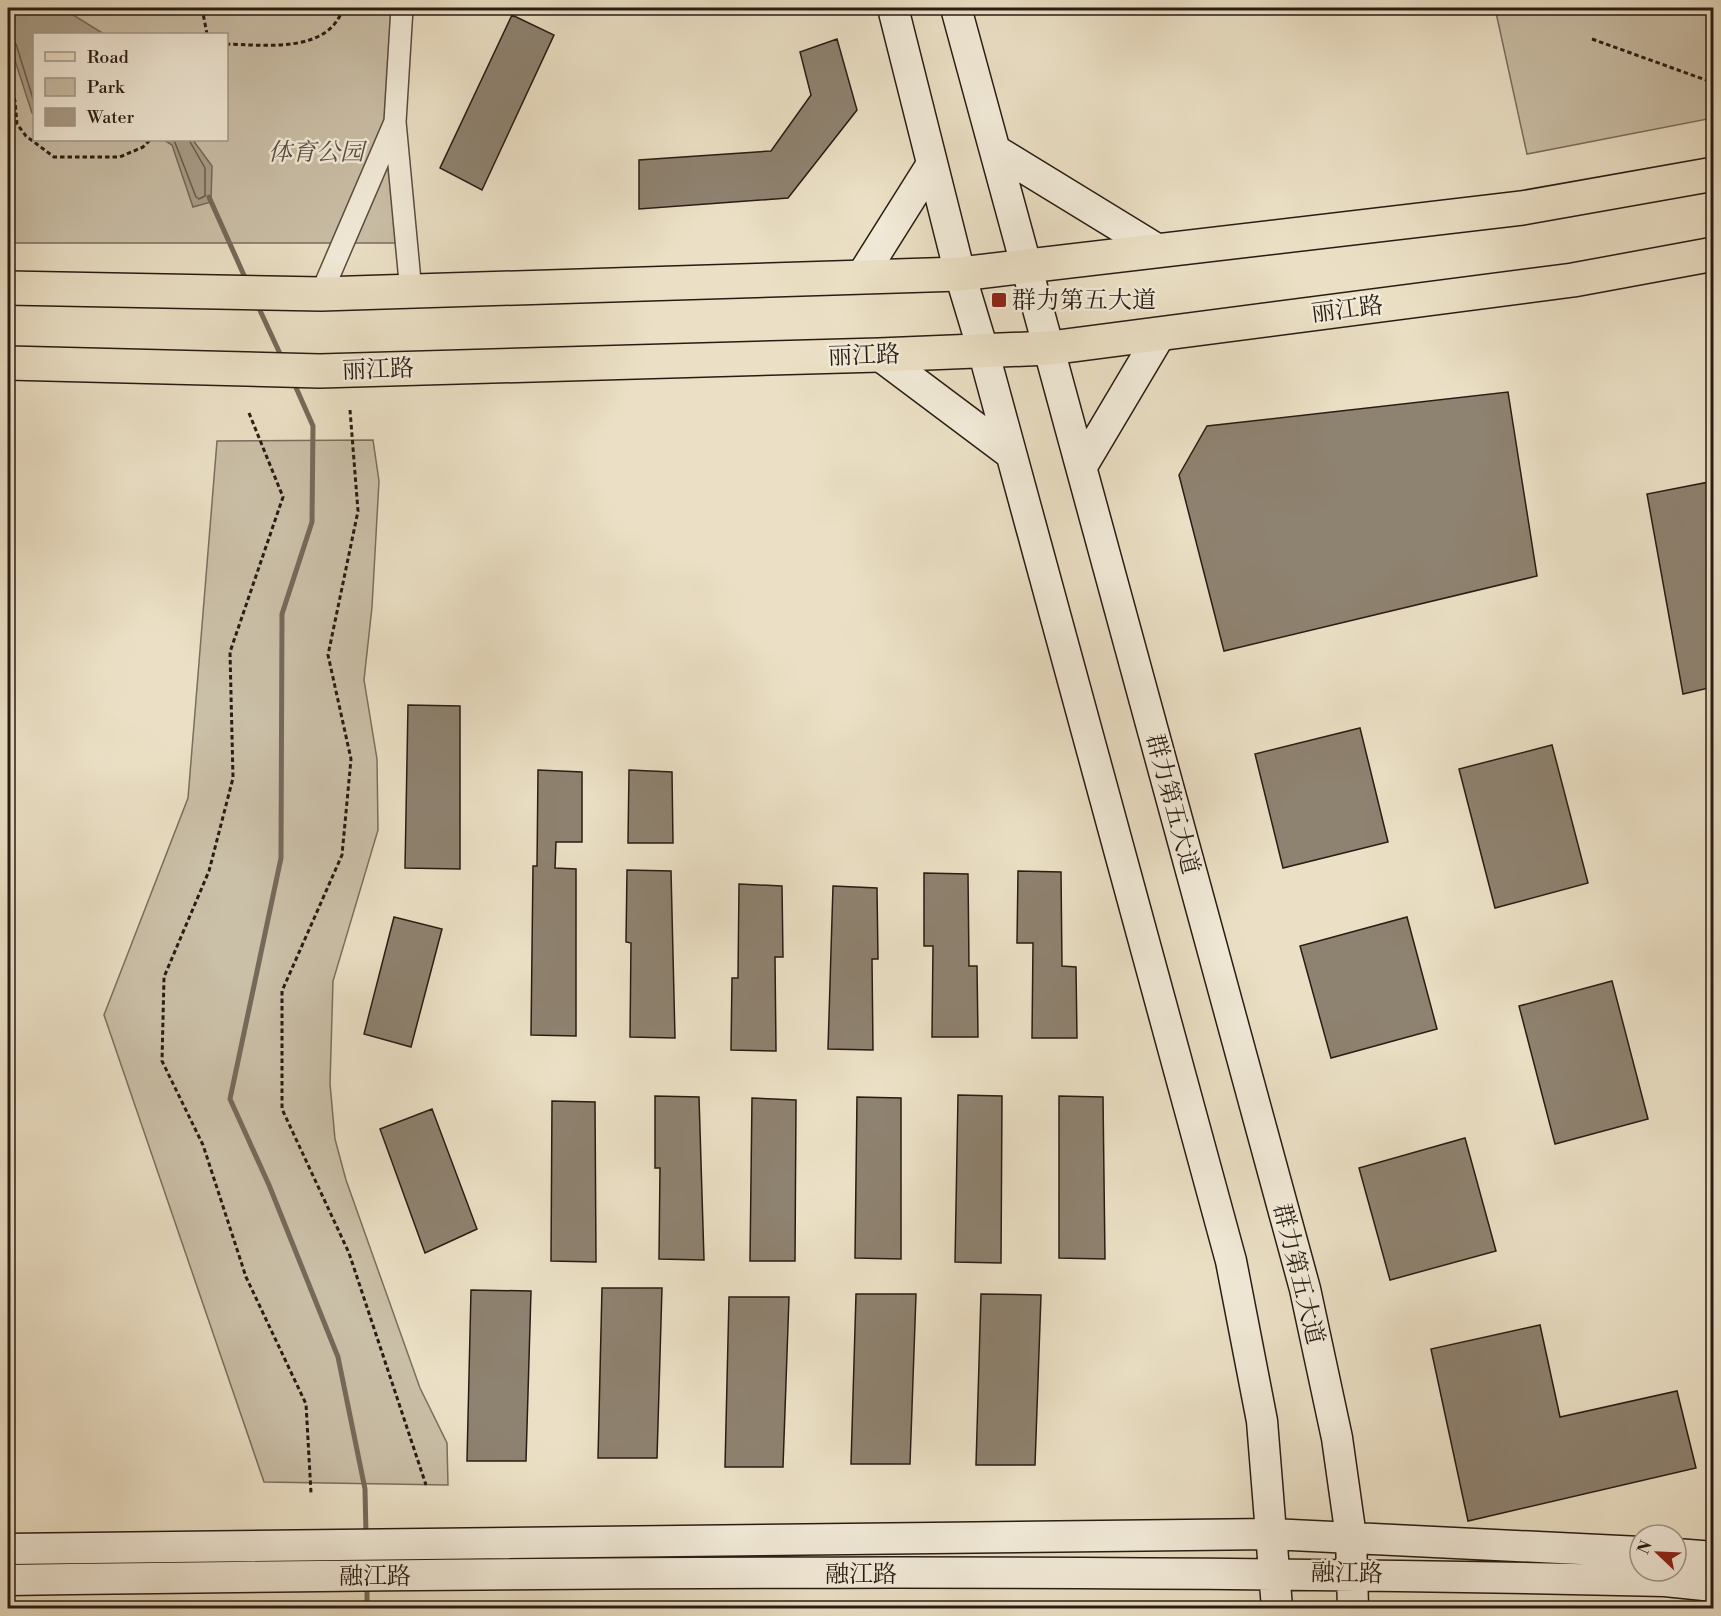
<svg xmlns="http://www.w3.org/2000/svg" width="1721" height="1616" font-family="'Libre Bodoni','Noto Serif SC',serif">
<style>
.green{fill:#cabfa7;stroke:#7a6e5e;stroke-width:1.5;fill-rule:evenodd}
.water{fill:#a99d89;stroke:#76695a;stroke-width:1.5}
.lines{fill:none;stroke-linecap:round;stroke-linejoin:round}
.shore{stroke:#695c4e;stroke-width:1.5}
.stream{stroke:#76695a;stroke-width:5}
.building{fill:#8e8270;stroke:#291c14;stroke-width:1.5}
.street-casing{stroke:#5a4d40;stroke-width:24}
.secondary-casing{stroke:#291c14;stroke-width:33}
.primary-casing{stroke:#291c14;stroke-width:36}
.path{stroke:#291c14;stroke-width:3;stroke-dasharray:4.5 3;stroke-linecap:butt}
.street{stroke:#f2ebd9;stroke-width:21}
.secondary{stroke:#f2ebd9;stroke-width:30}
.primary{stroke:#ebe0c5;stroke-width:33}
.poi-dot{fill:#8f2418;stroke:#f2ebd9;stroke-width:2}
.labels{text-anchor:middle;stroke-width:5;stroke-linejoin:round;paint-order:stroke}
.park-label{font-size:24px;font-style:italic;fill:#594d40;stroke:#f2ebd9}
.poi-label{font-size:24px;fill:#291c14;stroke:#f2ebd9;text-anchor:start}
.street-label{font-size:24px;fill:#291c14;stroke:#f2ebd9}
</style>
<rect width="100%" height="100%" fill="#ebe0c5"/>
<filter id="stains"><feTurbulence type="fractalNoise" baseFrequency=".00333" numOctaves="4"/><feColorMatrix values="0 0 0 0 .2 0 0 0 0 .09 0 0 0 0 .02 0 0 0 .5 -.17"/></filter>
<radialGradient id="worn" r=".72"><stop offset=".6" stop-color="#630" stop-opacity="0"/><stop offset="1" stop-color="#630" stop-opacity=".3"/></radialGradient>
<path class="green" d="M8,8H399L413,243H8ZM34,34H226V140H34Z
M1495,8H1713V118L1527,154Z
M373,440L379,481L372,607L364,680L377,759L378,830L333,981L330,1084L335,1139L346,1180L420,1388L447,1443L448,1485L264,1482L104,1015L188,798L217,441Z"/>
<path class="water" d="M8,8H62L104,34H34V113H32L8,39Z
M164,140H193L212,166L211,202L193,207L172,145Z"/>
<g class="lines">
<path class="shore" d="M8,39L16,44L34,102
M174,140L196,197L199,199L205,196V168L189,140"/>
<path class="stream" d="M209,197L247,282
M257,304L282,358
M294,383L313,426L312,522L282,614L281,858L230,1099L269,1185L338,1357L365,1489L366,1535
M367,1586V1608"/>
</g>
<path class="building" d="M512,15L554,35L482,190L440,168Z
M837,39L857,110L788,198L639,209V160L771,151L811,95L800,52Z
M1508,392L1537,576L1224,651L1179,475L1207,426Z
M1709,482L1713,504V687L1683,694L1647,494Z
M408,705L460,706V869L405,868Z
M1360,728L1388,842L1283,868L1255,754Z
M1552,745L1588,883L1495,908L1459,769Z
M538,770L582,772V842H556L555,868L576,869V1036L531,1035L533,866H537Z
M629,770L672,772L673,843H628Z
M627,870L671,871L675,1038L630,1037L631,943L626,942Z
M1018,871L1061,872L1062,966L1076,967L1077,1038H1032L1033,943H1017Z
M924,873L968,874L969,966H977L978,1037H932L933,946H924Z
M739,884L782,886L783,957H775L776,1051L731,1050L732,978H738Z
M833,886L877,888L878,959H872L873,1050L828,1049Z
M394,917L442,929L411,1047L364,1034Z
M1407,917L1437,1029L1331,1058L1300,946Z
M1612,981L1648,1119L1555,1144L1519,1006Z
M958,1095L1002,1096L1001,1263L955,1262Z
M655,1096L699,1097L704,1260L659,1259L660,1168H655Z
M1059,1096L1103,1097L1105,1259L1059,1258Z
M857,1097L901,1098V1259L855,1258Z
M752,1098L796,1100L795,1261H750Z
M552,1101L595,1102L596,1262L551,1261Z
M432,1109L477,1229L425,1253L380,1129Z
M1465,1138L1496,1251L1390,1280L1359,1168Z
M602,1288H662L657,1458H598Z
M471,1290L531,1291L526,1461H467Z
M856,1294H916L910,1464H851Z
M981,1294L1041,1295L1035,1465H976Z
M729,1297H789L783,1467H725Z
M1540,1325L1560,1417L1677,1391L1696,1468L1468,1521L1431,1349Z"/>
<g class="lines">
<defs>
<path id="street" d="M395,122L402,8
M321,294L395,122L411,292"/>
<path id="secondary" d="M893,8L960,274L983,350L1231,1261L1262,1421L1277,1608
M956,8L1305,1289L1337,1438L1351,1537L1353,1608
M995,150L1160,251
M861,277L932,164
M879,355L1011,454
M1082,466L1161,333
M8,1549L1271,1534L1640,1552
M1676,1554L1714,1557
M8,1580C560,1572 1113,1568 1665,1581L1714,1586"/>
<path id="primary" d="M8,288L321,294L960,274L1522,208L1714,174
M8,363L320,371L879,355L1050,348L1573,280L1714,254"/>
</defs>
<use href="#street" class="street-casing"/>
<use href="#secondary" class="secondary-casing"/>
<use href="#primary" class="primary-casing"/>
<path class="path" d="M202,8L207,34
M1592,39L1714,83
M226,44C264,45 329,54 343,8
M8,84L15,101L17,124L26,136L54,157H120L143,147L150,140
M350,410L358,511L328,655L351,759L342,855L282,991V1109L349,1253L426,1485
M249,413L283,497L230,652L233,778L209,871L164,977L162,1061L203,1145L246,1277L306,1404L311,1493"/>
<use href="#street" class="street"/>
<use href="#secondary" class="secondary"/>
<use href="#primary" class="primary"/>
</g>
<rect class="poi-dot" x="991" y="292" width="16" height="16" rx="3"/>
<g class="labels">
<g class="park-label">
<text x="316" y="160">体育公园</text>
</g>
<g class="poi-label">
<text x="1012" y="308">群力第五大道</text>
</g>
<g class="street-label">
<text transform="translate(1347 309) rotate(-7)" y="8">丽江路</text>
<text transform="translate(864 355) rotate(-2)" y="8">丽江路</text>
<text transform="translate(378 369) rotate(-2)" y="8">丽江路</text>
<text transform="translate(1173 804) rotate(75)" y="8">群力第五大道</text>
<text transform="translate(1299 1274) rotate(76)" y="8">群力第五大道</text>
<text transform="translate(1347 1573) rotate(1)" y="8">融江路</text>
<text x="861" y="1582">融江路</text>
<text x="375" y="1584">融江路</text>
</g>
</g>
<rect width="1721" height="1616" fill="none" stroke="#ebe0c5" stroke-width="30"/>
<rect x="9" y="9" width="1703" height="1598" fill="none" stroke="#291c14" stroke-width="3"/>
<rect x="15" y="15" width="1691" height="1586" fill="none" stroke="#291c14" stroke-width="1.5"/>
<rect x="33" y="33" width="195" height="108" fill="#f2ebd9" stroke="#a2988a" stroke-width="1.5"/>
<rect x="45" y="52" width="30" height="9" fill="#ebe0c5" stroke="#a2988a" stroke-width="1.5"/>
<text x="87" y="63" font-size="18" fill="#291c14">Road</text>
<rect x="45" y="78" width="30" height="18" fill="#cabfa7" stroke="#a2988a" stroke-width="1.5"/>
<text x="87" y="93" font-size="18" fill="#291c14">Park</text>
<rect x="45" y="108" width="30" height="18" fill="#a99d89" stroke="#a2988a" stroke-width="1.5"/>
<text x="87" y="123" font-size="18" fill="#291c14">Water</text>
<g transform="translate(1658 1553) rotate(293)"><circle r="28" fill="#f2ebd9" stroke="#a2988a" stroke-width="1.5"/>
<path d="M0-4.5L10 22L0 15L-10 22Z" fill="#8f2418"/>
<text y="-9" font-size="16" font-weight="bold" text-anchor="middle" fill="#291c14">N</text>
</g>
<rect width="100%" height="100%" filter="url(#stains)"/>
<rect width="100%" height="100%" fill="url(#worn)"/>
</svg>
